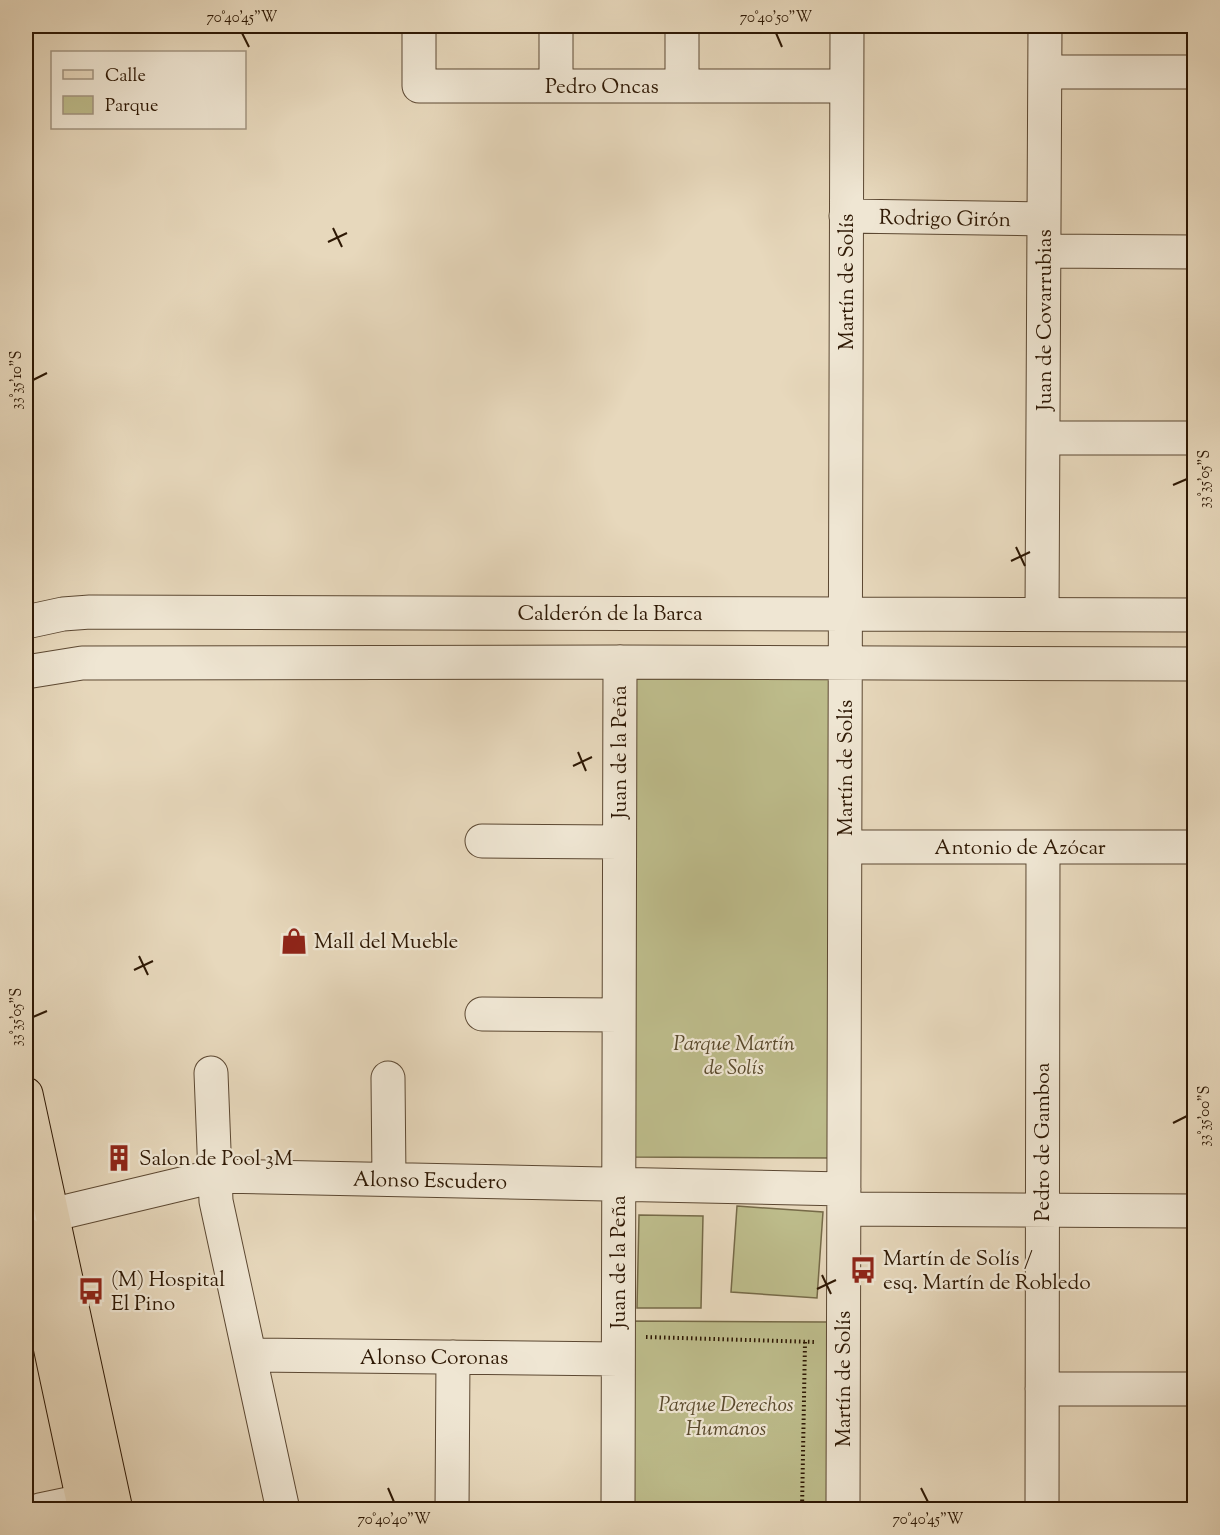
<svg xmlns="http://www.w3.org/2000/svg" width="1220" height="1535" font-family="'Sorts Mill Goudy',serif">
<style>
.green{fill:#bdbc8b;stroke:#766a48;stroke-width:1.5}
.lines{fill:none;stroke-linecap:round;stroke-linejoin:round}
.minor-casing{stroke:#5c4832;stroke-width:35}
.major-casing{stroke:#2e1804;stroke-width:35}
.path{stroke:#2e1804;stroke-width:4;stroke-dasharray:1.5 3;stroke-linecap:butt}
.minor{stroke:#efe6d3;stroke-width:33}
.major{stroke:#e7d8bc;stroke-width:33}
.ticks{fill:none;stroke:#2e1804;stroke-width:2}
.labels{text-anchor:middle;stroke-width:4.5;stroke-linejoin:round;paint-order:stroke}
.street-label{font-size:21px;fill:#2e1804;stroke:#efe6d3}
.poi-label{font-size:21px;fill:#2e1804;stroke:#efe6d3;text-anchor:start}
.park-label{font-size:21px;font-style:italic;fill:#59492c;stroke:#efe6d3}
.neatline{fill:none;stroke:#2e1804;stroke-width:2}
.ticks-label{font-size:15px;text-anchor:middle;fill:#2e1804}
</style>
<rect width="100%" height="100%" fill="#e7d8bc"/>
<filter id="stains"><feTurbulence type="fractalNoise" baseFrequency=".00333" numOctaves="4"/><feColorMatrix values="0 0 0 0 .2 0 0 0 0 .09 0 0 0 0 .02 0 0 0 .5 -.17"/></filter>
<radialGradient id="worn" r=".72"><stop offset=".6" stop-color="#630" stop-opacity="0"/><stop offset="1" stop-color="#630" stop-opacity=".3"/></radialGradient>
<path class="green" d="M831,678L837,1158L633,1157L630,679Z
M737,1206L823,1212L817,1298L731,1292Z
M639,1215L703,1216L701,1308H637Z
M625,1321L829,1322L828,1509L624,1510Z"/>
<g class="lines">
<defs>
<path id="minor" d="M419,26V86H846
M556,26V86
M1045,72H1194
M682,86V26
M846,216L1044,219
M1044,251L1194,252
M1043,438H1194
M1042,614L1045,26
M26,622L63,614L90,612L1194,615
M26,672L82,663L620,662L1194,664
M482,841L619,842
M845,847H1194
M482,1014L619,1015
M211,1073L216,1201L283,1510
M388,1078L389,1179
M844,1209L1194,1211
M29,1228L51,1215L215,1176L844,1189
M250,1355L618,1359
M1042,1389H1194
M40,1510L83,1501
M452,1510L453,1357
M618,1510L620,662
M843,1510L847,26
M1042,1510L1043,847"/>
<path id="major" d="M26,1094L116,1510
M26,1234L85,1510"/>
</defs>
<use href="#minor" class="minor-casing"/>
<use href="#major" class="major-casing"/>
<path class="path" d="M646,1337L816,1342
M802,1510L805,1342"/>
<use href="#minor" class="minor"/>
<use href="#major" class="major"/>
</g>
<path class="ticks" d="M242,33L249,47M776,33L782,47M333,228L342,247M328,242L347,233M33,380L47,373M1173,485L1187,479M1016,547L1025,566M1011,561L1030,552M578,752L586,771M573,766L592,757M139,956L148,975M134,970L153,961M33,1017L47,1011M1173,1123L1187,1116M822,1275L831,1294M817,1289L836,1280M388,1488L394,1502M921,1488L928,1502"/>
<defs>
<symbol id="shop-bare" viewBox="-9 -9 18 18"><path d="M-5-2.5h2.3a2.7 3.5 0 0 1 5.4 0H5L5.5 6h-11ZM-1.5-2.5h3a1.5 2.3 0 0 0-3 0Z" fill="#8f2418" stroke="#efe6d3" stroke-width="2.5" paint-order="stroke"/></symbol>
<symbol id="building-bare" viewBox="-9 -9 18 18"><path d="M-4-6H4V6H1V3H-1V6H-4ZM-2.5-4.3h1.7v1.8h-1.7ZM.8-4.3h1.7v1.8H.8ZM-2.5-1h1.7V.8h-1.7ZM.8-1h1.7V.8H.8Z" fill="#8f2418" stroke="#efe6d3" stroke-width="2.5" paint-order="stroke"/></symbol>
<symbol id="bus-bare" viewBox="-9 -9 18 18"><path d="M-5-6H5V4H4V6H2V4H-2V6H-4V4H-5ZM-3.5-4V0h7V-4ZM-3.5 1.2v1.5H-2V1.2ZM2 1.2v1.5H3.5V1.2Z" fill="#8f2418" stroke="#efe6d3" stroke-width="2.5" paint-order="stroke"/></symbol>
</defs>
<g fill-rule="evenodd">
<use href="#shop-bare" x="275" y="922" width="38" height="38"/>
<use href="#building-bare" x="100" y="1139" width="38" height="38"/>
<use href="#bus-bare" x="844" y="1251" width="38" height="38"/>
<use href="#bus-bare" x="72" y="1272" width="38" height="38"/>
</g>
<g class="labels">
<g class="street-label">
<text x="602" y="93">Pedro Oncas</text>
<text transform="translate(945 218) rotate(1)" y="7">Rodrigo Girón</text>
<text transform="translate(846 282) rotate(-90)" y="7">Martín de Solís</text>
<text transform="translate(1044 320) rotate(-90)" y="7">Juan de Covarrubias</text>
<text x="610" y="620">Calderón de la Barca</text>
<text transform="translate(619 752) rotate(-90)" y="7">Juan de la Peña</text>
<text transform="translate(845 768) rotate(-90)" y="7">Martín de Solís</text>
<text x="1020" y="854">Antonio de Azócar</text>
<text transform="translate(1042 1142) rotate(-90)" y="7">Pedro de Gamboa</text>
<text transform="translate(430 1180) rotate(1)" y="7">Alonso Escudero</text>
<text transform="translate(618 1262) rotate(-90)" y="7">Juan de la Peña</text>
<text x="434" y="1364">Alonso Coronas</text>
<text transform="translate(843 1379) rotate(-90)" y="7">Martín de Solís</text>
</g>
<g class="poi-label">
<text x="314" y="948">Mall del Mueble</text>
<text x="139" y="1165">Salon de Pool 3M</text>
<text x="883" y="1265">Martín de Solís /<tspan x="883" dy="24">esq. Martín de Robledo</tspan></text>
<text x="111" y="1286">(M) Hospital<tspan x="111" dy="24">El Pino</tspan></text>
</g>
<g class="park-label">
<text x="734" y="1050">Parque Martín<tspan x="734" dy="24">de Solís</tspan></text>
<text x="726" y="1411">Parque Derechos<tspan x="726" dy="24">Humanos</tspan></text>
</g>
</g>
<rect width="1220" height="1535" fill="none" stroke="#e7d8bc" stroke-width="66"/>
<rect x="51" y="51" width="195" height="78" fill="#efe6d3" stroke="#a29480" stroke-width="1.5"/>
<rect x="63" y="70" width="30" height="9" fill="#e7d8bc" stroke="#a29480" stroke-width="1.5"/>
<text x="105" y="81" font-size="18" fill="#2e1804">Calle</text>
<rect x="63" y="96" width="30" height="18" fill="#bdbc8b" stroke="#a29480" stroke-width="1.5"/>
<text x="105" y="111" font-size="18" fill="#2e1804">Parque</text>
<rect x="33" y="33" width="1154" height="1469" class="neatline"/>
<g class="ticks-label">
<text x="242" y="22">70°40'45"W</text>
<text x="776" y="22">70°40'50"W</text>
<text transform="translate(16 380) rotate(-90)" y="5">33°35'10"S</text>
<text transform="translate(1204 479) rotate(-90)" y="5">33°35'05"S</text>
<text transform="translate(16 1017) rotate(-90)" y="5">33°35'05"S</text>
<text transform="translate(1204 1116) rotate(-90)" y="5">33°35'00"S</text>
<text x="394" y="1524">70°40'40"W</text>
<text x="928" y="1524">70°40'45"W</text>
</g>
<rect width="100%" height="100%" filter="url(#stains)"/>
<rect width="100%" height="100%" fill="url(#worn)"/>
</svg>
